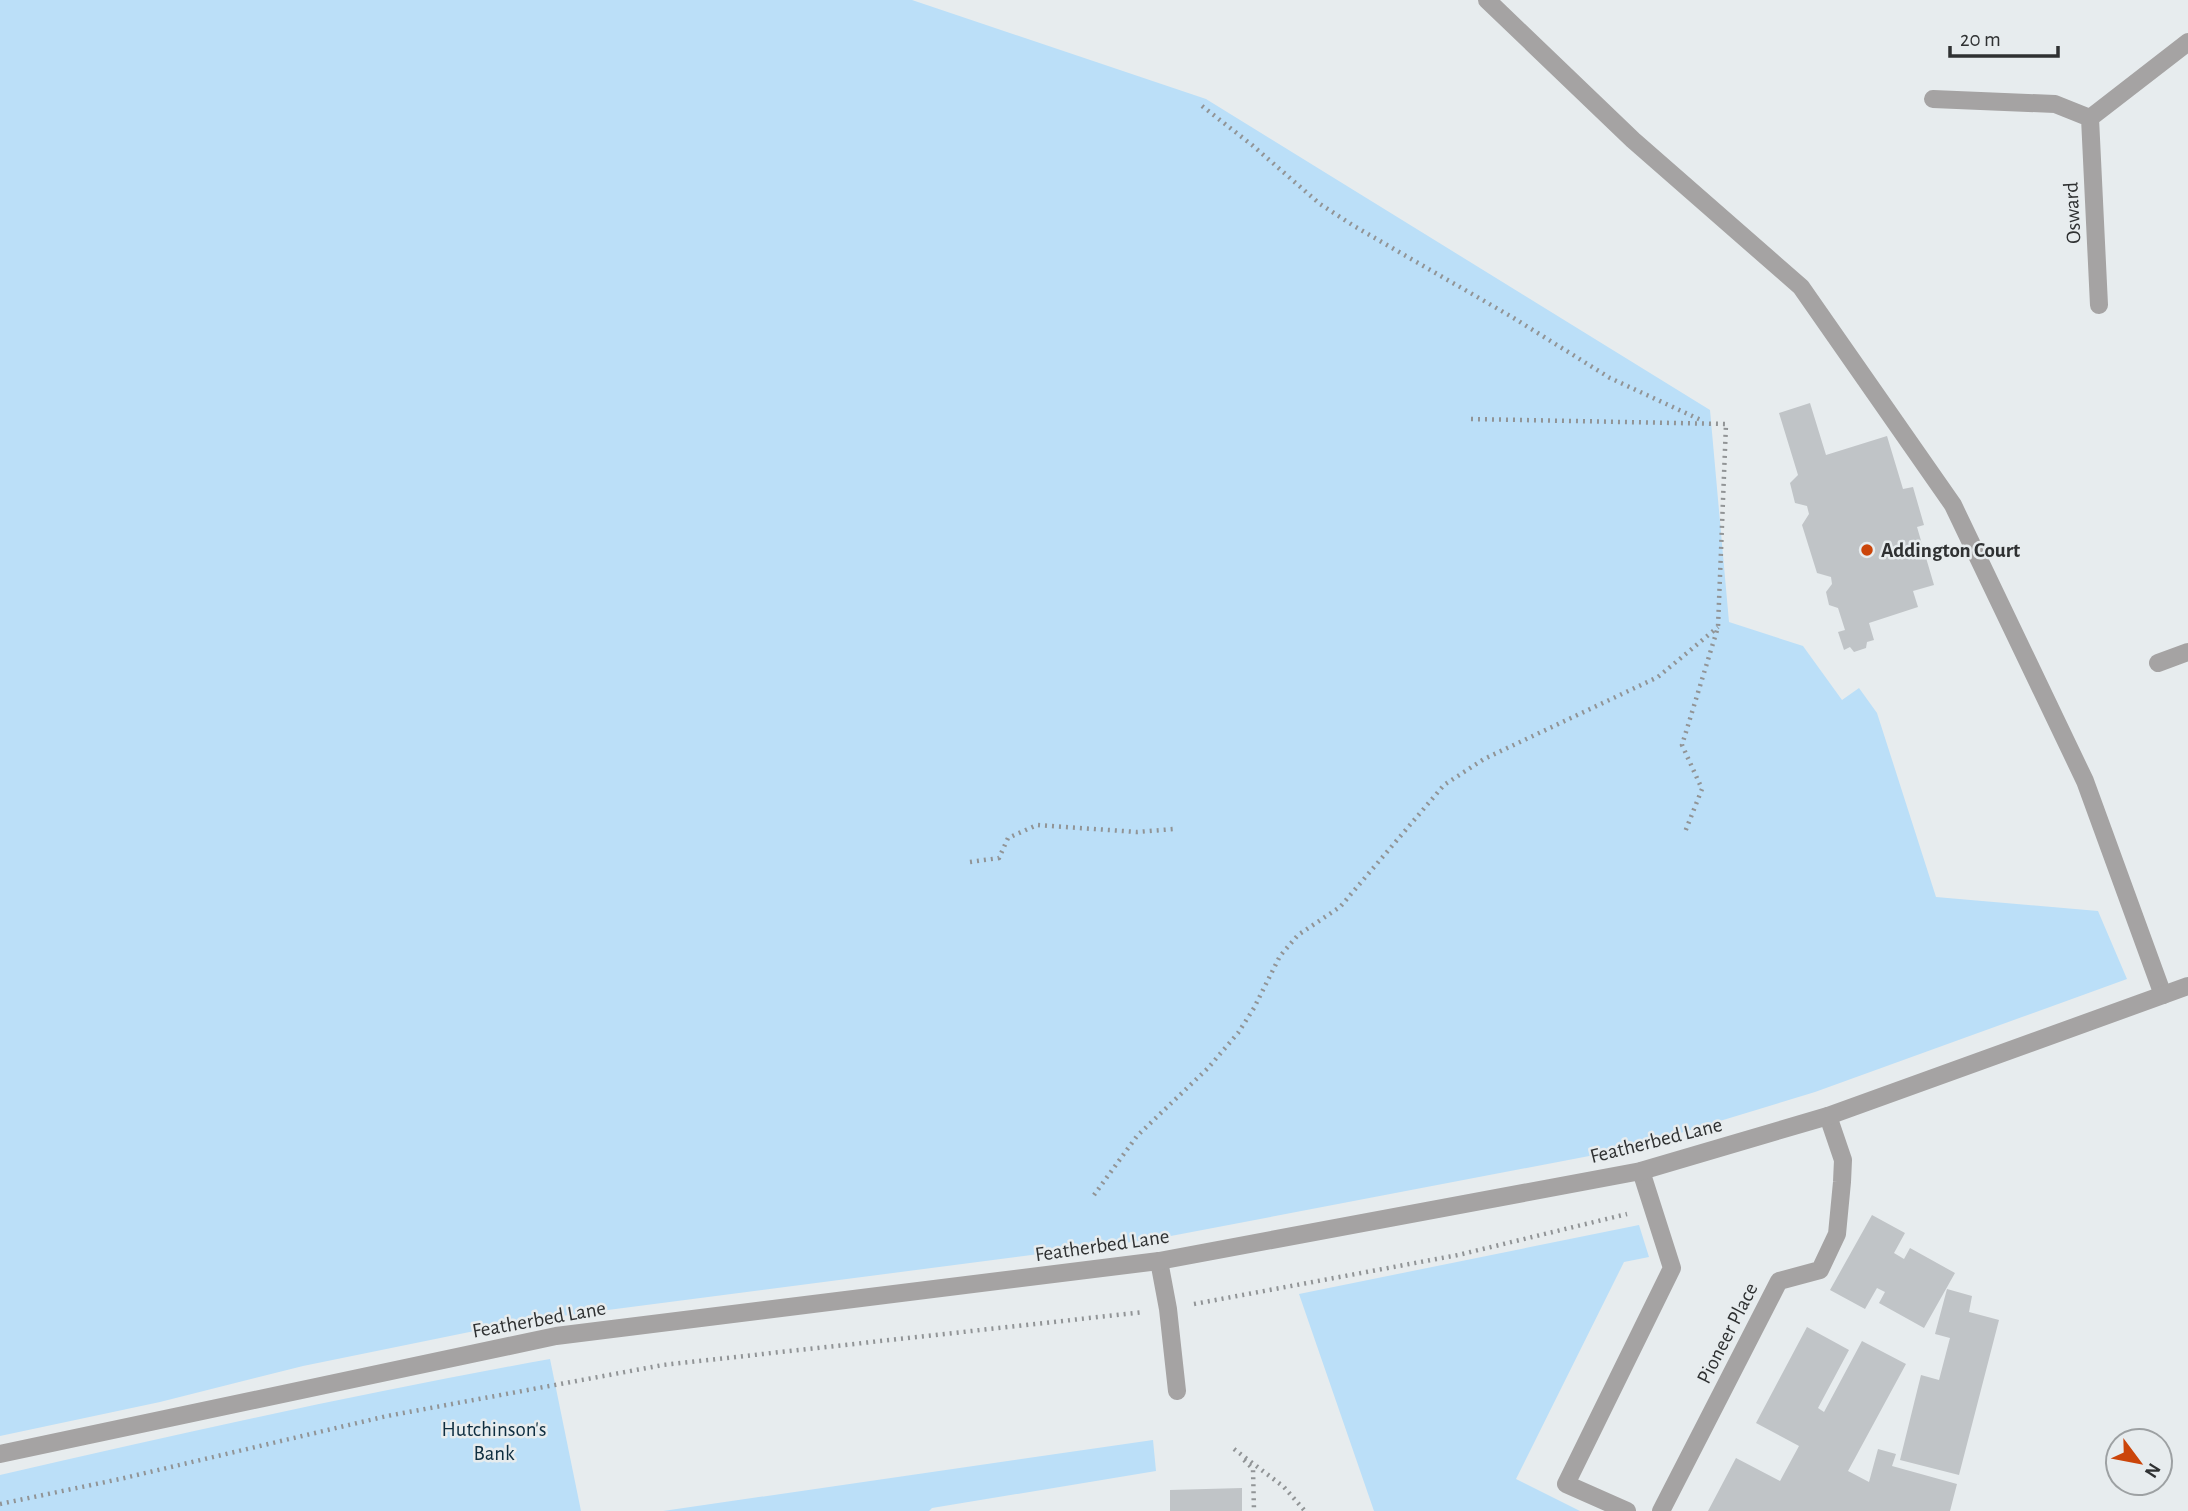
<svg xmlns="http://www.w3.org/2000/svg" width="2188" height="1511" font-family="'Alegreya Sans',sans-serif">
<style>
.green{fill:#bbdff8}
.building{fill:#c0c4c7}
.lines{fill:none;stroke-linecap:round;stroke-linejoin:round}
.path{stroke:#919496;stroke-width:4.5;stroke-dasharray:2 5;stroke-linecap:butt}
.service{stroke:#a5a3a3;stroke-width:18}
.minor{stroke:#a5a3a3;stroke-width:18}
.tertiary{stroke:#a5a3a3;stroke-width:18}
.poi-dot{fill:#cb450a;stroke:#e7ecee;stroke-width:2.5}
.labels{text-anchor:middle;stroke-width:5;stroke-linejoin:round;paint-order:stroke}
.street-label{font-size:21px;fill:#2f3132;stroke:#e7ecee}
.poi-label{font-size:21px;font-weight:bold;fill:#2f3132;stroke:#e7ecee;text-anchor:start}
.park-label{font-size:21px;fill:#0f2e40;stroke:#e7ecee}
</style>
<rect width="100%" height="100%" fill="#e7ecee"/>
<path class="green" d="M0,0H912L1206,99L1710,410L1729,622L1803,646L1842,700L1859,688L1877,713L1936,897L2098,911L2127,979L1815,1092L1631,1148L1155,1239L523,1321L303,1366L160,1402L0,1436Z
M1639,1225L1649,1257L1624,1262L1516,1479L1580,1511H1374L1299,1294Z
M550,1359L581,1511H0V1475C183,1433 365,1392 550,1359Z
M1153,1440L1156,1471L932,1508L929,1511H663Z"/>
<path class="building" d="M1810,403L1826,455L1887,436L1903,489L1913,487L1924,525L1917,527L1934,585L1913,591L1918,607L1869,623L1874,640L1867,642L1866,648L1854,652L1850,647L1844,650L1838,632L1845,630L1838,608L1829,605L1826,592L1832,584L1831,577L1817,573L1802,525L1809,514L1807,506L1795,503L1790,483L1798,475L1779,413Z
M1872,1215L1905,1233L1894,1253L1904,1259L1910,1248L1955,1273L1924,1328L1879,1303L1885,1292L1877,1288L1865,1309L1830,1290Z
M1947,1289L1972,1296L1969,1312L1999,1320L1959,1475L1900,1460L1921,1375L1939,1380L1950,1338L1935,1334Z
M1807,1327L1849,1350L1818,1408L1824,1412L1862,1341L1906,1364L1848,1471L1869,1482L1878,1449L1896,1454L1892,1466L1957,1484L1950,1511H1708L1736,1458L1780,1481L1799,1446L1756,1423Z
M1242,1488V1511H1170V1490Z"/>
<g class="lines">
<path class="path" d="M1202,106L1252,145L1320,204L1354,226L1512,317L1610,378L1703,421
M1471,419L1726,424L1718,627L1682,745L1702,789L1685,832
M970,862L999,858L1008,838L1037,825L1137,832L1174,829
M1094,1195L1137,1136L1208,1068L1238,1033L1254,1008L1280,956L1298,935L1340,907L1444,785L1484,759L1658,677L1718,627
M1194,1304L1458,1255L1627,1214
M1234,1449L1284,1487L1305,1511
M1244,1460L1253,1469L1254,1511
M0,1504L120,1479L387,1416L663,1365L1144,1312"/>
<path class="service" d="M1487,0L1633,140L1801,287L1953,505L2085,781L2163,995
M1159,1261L1168,1309L1177,1391
M1627,1511L1566,1484L1672,1268L1641,1171
M1661,1511L1779,1281L1820,1270L1837,1234L1842,1182L1843,1160L1828,1116"/>
<path class="minor" d="M1933,99L2055,104L2090,118
M2090,118L2099,305
M2090,118L2188,42
M2158,663L2188,652"/>
<path class="tertiary" d="M0,1454L556,1336L1159,1261L1641,1171L1828,1116L2188,986"/>
</g>
<circle class="poi-dot" cx="1867" cy="550" r="7"/>
<g class="labels">
<g class="street-label">
<text transform="translate(2072 213) rotate(-93)" y="7">Osward</text>
<text transform="translate(1656 1140) rotate(-14)" y="7">Featherbed Lane</text>
<text transform="translate(1102 1245) rotate(-8)" y="7">Featherbed Lane</text>
<text transform="translate(539 1319) rotate(-10)" y="7">Featherbed Lane</text>
<text transform="translate(1727 1333) rotate(-63)" y="7">Pioneer Place</text>
</g>
<g class="poi-label">
<text x="1881" y="557">Addington Court</text>
</g>
<g class="park-label">
<text x="494" y="1436">Hutchinson's<tspan x="494" dy="24">Bank</tspan></text>
</g>
</g>
<g transform="translate(2139 1462) rotate(122)"><circle r="33" fill="#e7ecee" stroke="#9da1a3" stroke-width="2"/>
<path d="M0-5L12 26L0 18L-12 26Z" fill="#cb450a"/>
<text y="-10" font-size="19" font-weight="bold" text-anchor="middle" fill="#2f3132">N</text>
</g>
<path d="M1950 46v10h108v-10" fill="none" stroke="#2f3132" stroke-width="3.5"/>
<text x="1960" y="46" font-size="21" fill="#2f3132" stroke="#e7ecee" stroke-width="5" paint-order="stroke">20 m</text>
</svg>
